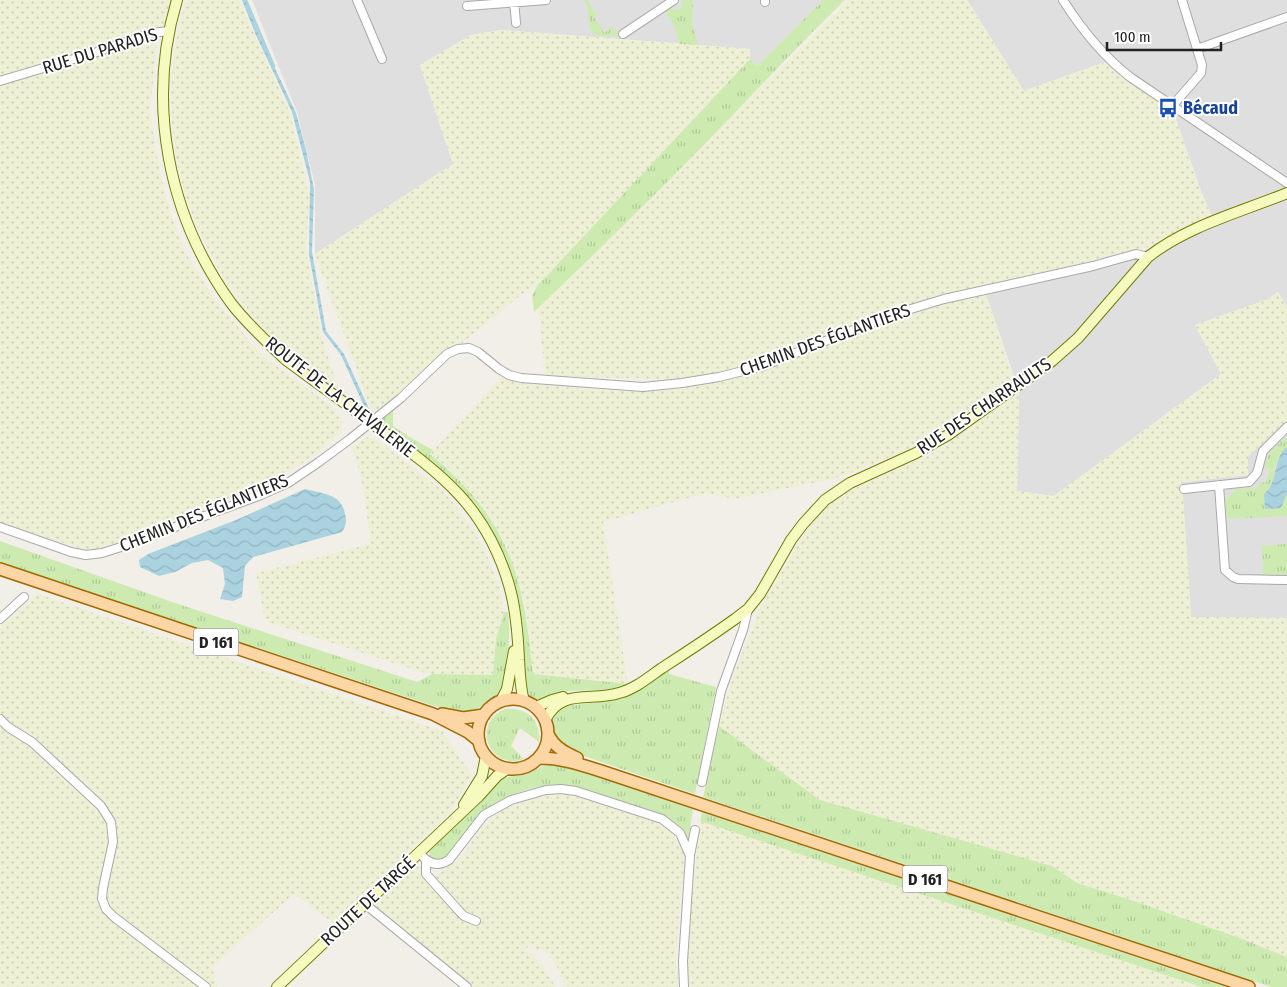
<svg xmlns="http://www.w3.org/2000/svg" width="1287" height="987" font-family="'Fira Sans Condensed',sans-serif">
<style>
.residential{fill:#e0dfdf}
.farmland{fill:url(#farmland-dots)}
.grass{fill:url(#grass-tufts)}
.water{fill:url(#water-waves)}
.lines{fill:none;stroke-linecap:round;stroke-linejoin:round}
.stream{stroke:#aad3df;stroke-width:2.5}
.street-casing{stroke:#a9a9a9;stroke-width:10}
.secondary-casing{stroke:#707d05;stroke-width:12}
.primary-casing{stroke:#a06b00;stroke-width:14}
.street{stroke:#fff;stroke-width:8}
.secondary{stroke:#f7fabf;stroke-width:10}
.primary{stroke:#fcd6a4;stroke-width:11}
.labels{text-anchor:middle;stroke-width:4;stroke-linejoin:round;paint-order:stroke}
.shield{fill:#fff;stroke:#646464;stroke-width:1}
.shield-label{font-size:16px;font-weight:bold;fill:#222}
.street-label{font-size:18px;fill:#222;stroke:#fff}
.transit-label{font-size:18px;font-weight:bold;fill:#164399;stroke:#fff;text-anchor:start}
</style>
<defs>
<pattern id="farmland-dots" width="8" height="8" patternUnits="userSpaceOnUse" patternTransform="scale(1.25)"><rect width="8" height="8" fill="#eef0d5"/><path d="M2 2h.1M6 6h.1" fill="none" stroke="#ccceb7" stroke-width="1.8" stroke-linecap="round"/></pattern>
<pattern id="grass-tufts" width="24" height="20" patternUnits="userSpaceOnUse" patternTransform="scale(1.25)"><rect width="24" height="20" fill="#cdebb0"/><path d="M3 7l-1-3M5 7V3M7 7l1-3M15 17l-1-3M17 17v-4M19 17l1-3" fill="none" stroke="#b0c997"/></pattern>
<pattern id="water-waves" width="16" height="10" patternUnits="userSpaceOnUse" patternTransform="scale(1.25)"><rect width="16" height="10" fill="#aad3df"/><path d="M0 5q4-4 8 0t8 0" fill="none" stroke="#92b5bf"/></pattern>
</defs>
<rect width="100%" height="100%" fill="#f2efe9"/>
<path class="residential" d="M252,0H823L757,66L750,59L749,49L501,30L471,35L420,65L453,164L315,254V185L297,112Z
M967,0H1287V307L1277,292L1269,299L1195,325L1221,374L1054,496L1017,491L1019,391L986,294L1099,267L1158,245L1212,217L1201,191L1173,111L1105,62L1024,91Z
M1287,421V618H1191L1182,482L1248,475V456Z"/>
<path class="farmland" d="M0,0H172L164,25L0,78Z
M187,0H239L290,113L307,184L309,201L306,250L321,334L338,389L305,366L280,345L260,325L224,279L210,253L195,222L184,191L176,158L172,126L171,91L174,53L181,17Z
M849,0H967L1024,91L1105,62L1173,111L1201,191L1212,218L1158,245L929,299L733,374L659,379L545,376L538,308Z
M501,30L750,49V59L537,286L526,291L373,415L315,254L453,164L420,65L471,35Z
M148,38H153L157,44L150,112L154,141L165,195L176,229L188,257L213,297L253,345L268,360L329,404L339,416L342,422V431L317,454L286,473L253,490L91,552L0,522V84L72,64Z
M1278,292L1287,307V421L1248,456V475L1182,482L1191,617L1287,618V957L1237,937L1128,899L1077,883L1052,866L820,800L719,726L733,676L761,607L806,531L831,503L845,493L862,485L929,455L955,438L1019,391L1017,491L1054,496L1221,374L1195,325L1269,299Z
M986,294L1014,380L967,414L922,442L889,458L851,473L833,479L734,499L706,493L603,522L628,684L533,674L528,624L523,597L507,547L495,525L480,502L452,471L430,454L501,377L519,383L613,391H661L692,387L756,374L893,320L941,305Z
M367,437L376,439L440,488L457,507L475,533L488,558L498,584L504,612L496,639L493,675L432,674L421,672L265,621L256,573L371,544L363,486L352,446Z
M38,594L442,731L472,775L449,814L332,922L294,894L212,967L217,987H0V627Z
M558,795H570L657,823L665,827L677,839L684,855V863L676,951L678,987H565L560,972L552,959L544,951L528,947L524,951L536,955L535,958L544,968L556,987H461L368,912L375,902L415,866L425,867L435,876L446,869L465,852L481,828L500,811L518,804L546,796Z
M700,821L1202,987H689L687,959L690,912Z"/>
<path class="grass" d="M584,0H588L596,15L594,17L604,33L613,26L619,36C575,39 597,22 584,0Z
M682,0H693L692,23L698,45L679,44L674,25L664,10L669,7L675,10L681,8Z
M823,0H845C806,38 769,77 731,117C667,183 601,248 534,312L532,295L537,286L750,59L757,66Z
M393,408V426L413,439L433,450L430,454C509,518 524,577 533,674L628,684C605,694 583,688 560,692C550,694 542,701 533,699C530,696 528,693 526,689C524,681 525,671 524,663C523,645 522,627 519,609C503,516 451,475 380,423L381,418Z
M1285,438H1287V448C1271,456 1278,483 1264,494L1265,509L1281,508L1287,494V516L1227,519L1225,500L1236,489L1258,488L1260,482L1266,483L1270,469L1264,467L1269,453Z
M0,541L172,602L417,682L432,674L493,675L496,639L504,612H508C510,630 510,676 500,691C497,697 491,700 485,703C480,707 475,711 469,712C456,715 440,707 428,704L0,563Z
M1287,544V573L1286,575L1263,574L1262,546Z
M670,668L669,674L716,687L695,794L581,755C566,748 554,742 552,724C552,716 553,712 560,707L622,699Z
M505,709C527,707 541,720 539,742L520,728L511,746L524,759C490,771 470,724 505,709Z
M719,726L820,800L1052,866L1077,883L1128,899L1237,937L1287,957V987H1271L703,797Z
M548,764H560L693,809L688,842C678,815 652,811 627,803C608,797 589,789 569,786C539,781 495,797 476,820C463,834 457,854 437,860L430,857L429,851L431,847L500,780L504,778L528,773Z
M702,812L1225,987H1202L700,821Z"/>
<path class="water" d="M242,0H246L258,32L296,113L306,150L314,189L312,252L326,331L344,354L371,413L368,415L341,355L323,332L309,254L310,182L292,112L255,33Z
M1285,448H1287V494L1281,508L1265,509L1264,494C1278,483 1273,461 1285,448Z
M305,489C323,494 341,493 345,514C347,522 346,525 342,532L253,557L245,566L242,597L233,601L220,599L225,584L223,568L208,560L192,563L175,572L159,576L140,567L139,560L148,554L236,520Z"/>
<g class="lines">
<path class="stream" d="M246,0L274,66"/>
<defs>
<path id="street" d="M357,0L382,59
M514,0L516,23
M1063,0C1082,30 1102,55 1130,77L1287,183
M765,2V0
M467,6L546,0
M623,34L674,0
M1197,49L1287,17
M0,81L97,52L151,33L169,31
M1173,105L1201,73L1202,65L1182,0
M1219,485L1225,570L1233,577L1238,579L1287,580
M1184,489L1249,482L1257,473L1263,451L1287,427
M0,527L71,552L86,555L102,553L121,547L261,495L288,483L319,462L350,439L401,398L447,354L458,349L469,348L478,352L499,369L509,375L521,378L643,387L682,383L719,377L763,366L891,315L944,299L1093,266L1136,254L1148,257
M0,619L24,597
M0,719L8,727L32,742L101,806L111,822L113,842L103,888L102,899L106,909L114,917L206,987
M702,782L721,691L743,630L748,609
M419,852C427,863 437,868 449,860L484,815L511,800L546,790L561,789L576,791L662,819L680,833L690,856L683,961L684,987
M690,855L695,830
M426,861V874L460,912L464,916L476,921
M365,904L467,987"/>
<path id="secondary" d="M177,0C146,103 168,216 231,303C247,324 267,342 286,360C317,383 348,405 378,428C441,474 486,506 509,585C516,609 518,635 519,660C520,674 520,687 524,701
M501,701L507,689L514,651
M536,707L552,700L563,697
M545,720C562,687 591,702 619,693C635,689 649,677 662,668C687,652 711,636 735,619L748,609L760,594L791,540L803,524L825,500L850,483L916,453L948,435L1052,361L1078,338L1148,257C1187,226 1241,212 1287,193
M464,805L482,776L486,756
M277,987L479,796L497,776L507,769"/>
<path id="primary" d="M0,569L433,714L468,732L479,741
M478 734a35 35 0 1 1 70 0a35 35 0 1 1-70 0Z
M442,714L463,718L484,715
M548,734C554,747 564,752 577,758
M539,758C561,758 579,764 601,771L1249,987"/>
</defs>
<use href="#street" class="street-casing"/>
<use href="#secondary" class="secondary-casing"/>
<use href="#primary" class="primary-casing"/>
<use href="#street" class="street"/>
<use href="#secondary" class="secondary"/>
<use href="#primary" class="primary"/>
</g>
<defs>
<symbol id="bus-bare" viewBox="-9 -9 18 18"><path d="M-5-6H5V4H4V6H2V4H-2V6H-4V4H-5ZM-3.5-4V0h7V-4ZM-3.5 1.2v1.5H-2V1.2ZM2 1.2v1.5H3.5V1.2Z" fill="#1a4fb4" stroke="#fff" stroke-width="2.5" paint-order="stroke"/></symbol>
</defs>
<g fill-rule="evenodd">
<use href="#bus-bare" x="1154" y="94" width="28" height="28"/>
</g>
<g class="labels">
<g class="shield">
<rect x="193.5" y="628.5" width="45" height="27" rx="4"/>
<rect x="902.5" y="865.5" width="45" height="27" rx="4"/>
</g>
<g class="shield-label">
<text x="216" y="648">D 161</text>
<text x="925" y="885">D 161</text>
</g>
<g class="street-label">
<text transform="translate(100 51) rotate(-17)" y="6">RUE DU PARADIS</text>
<text transform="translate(825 340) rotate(-20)" y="6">CHEMIN DES ÉGLANTIERS</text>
<text transform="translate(340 397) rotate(38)" y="6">ROUTE DE LA CHEVALERIE</text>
<text transform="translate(984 406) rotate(-34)" y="6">RUE DES CHARRAULTS</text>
<text transform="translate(204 513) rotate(-22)" y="6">CHEMIN DES ÉGLANTIERS</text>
<text transform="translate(368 901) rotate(-43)" y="6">ROUTE DE TARGÉ</text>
</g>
<g class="transit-label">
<text x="1183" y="114">Bécaud</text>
</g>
</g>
<path d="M1107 42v8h114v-8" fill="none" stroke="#222222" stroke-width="2.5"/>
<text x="1114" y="42" font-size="15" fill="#222222" stroke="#ffffff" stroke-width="4" paint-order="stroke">100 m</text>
</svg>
